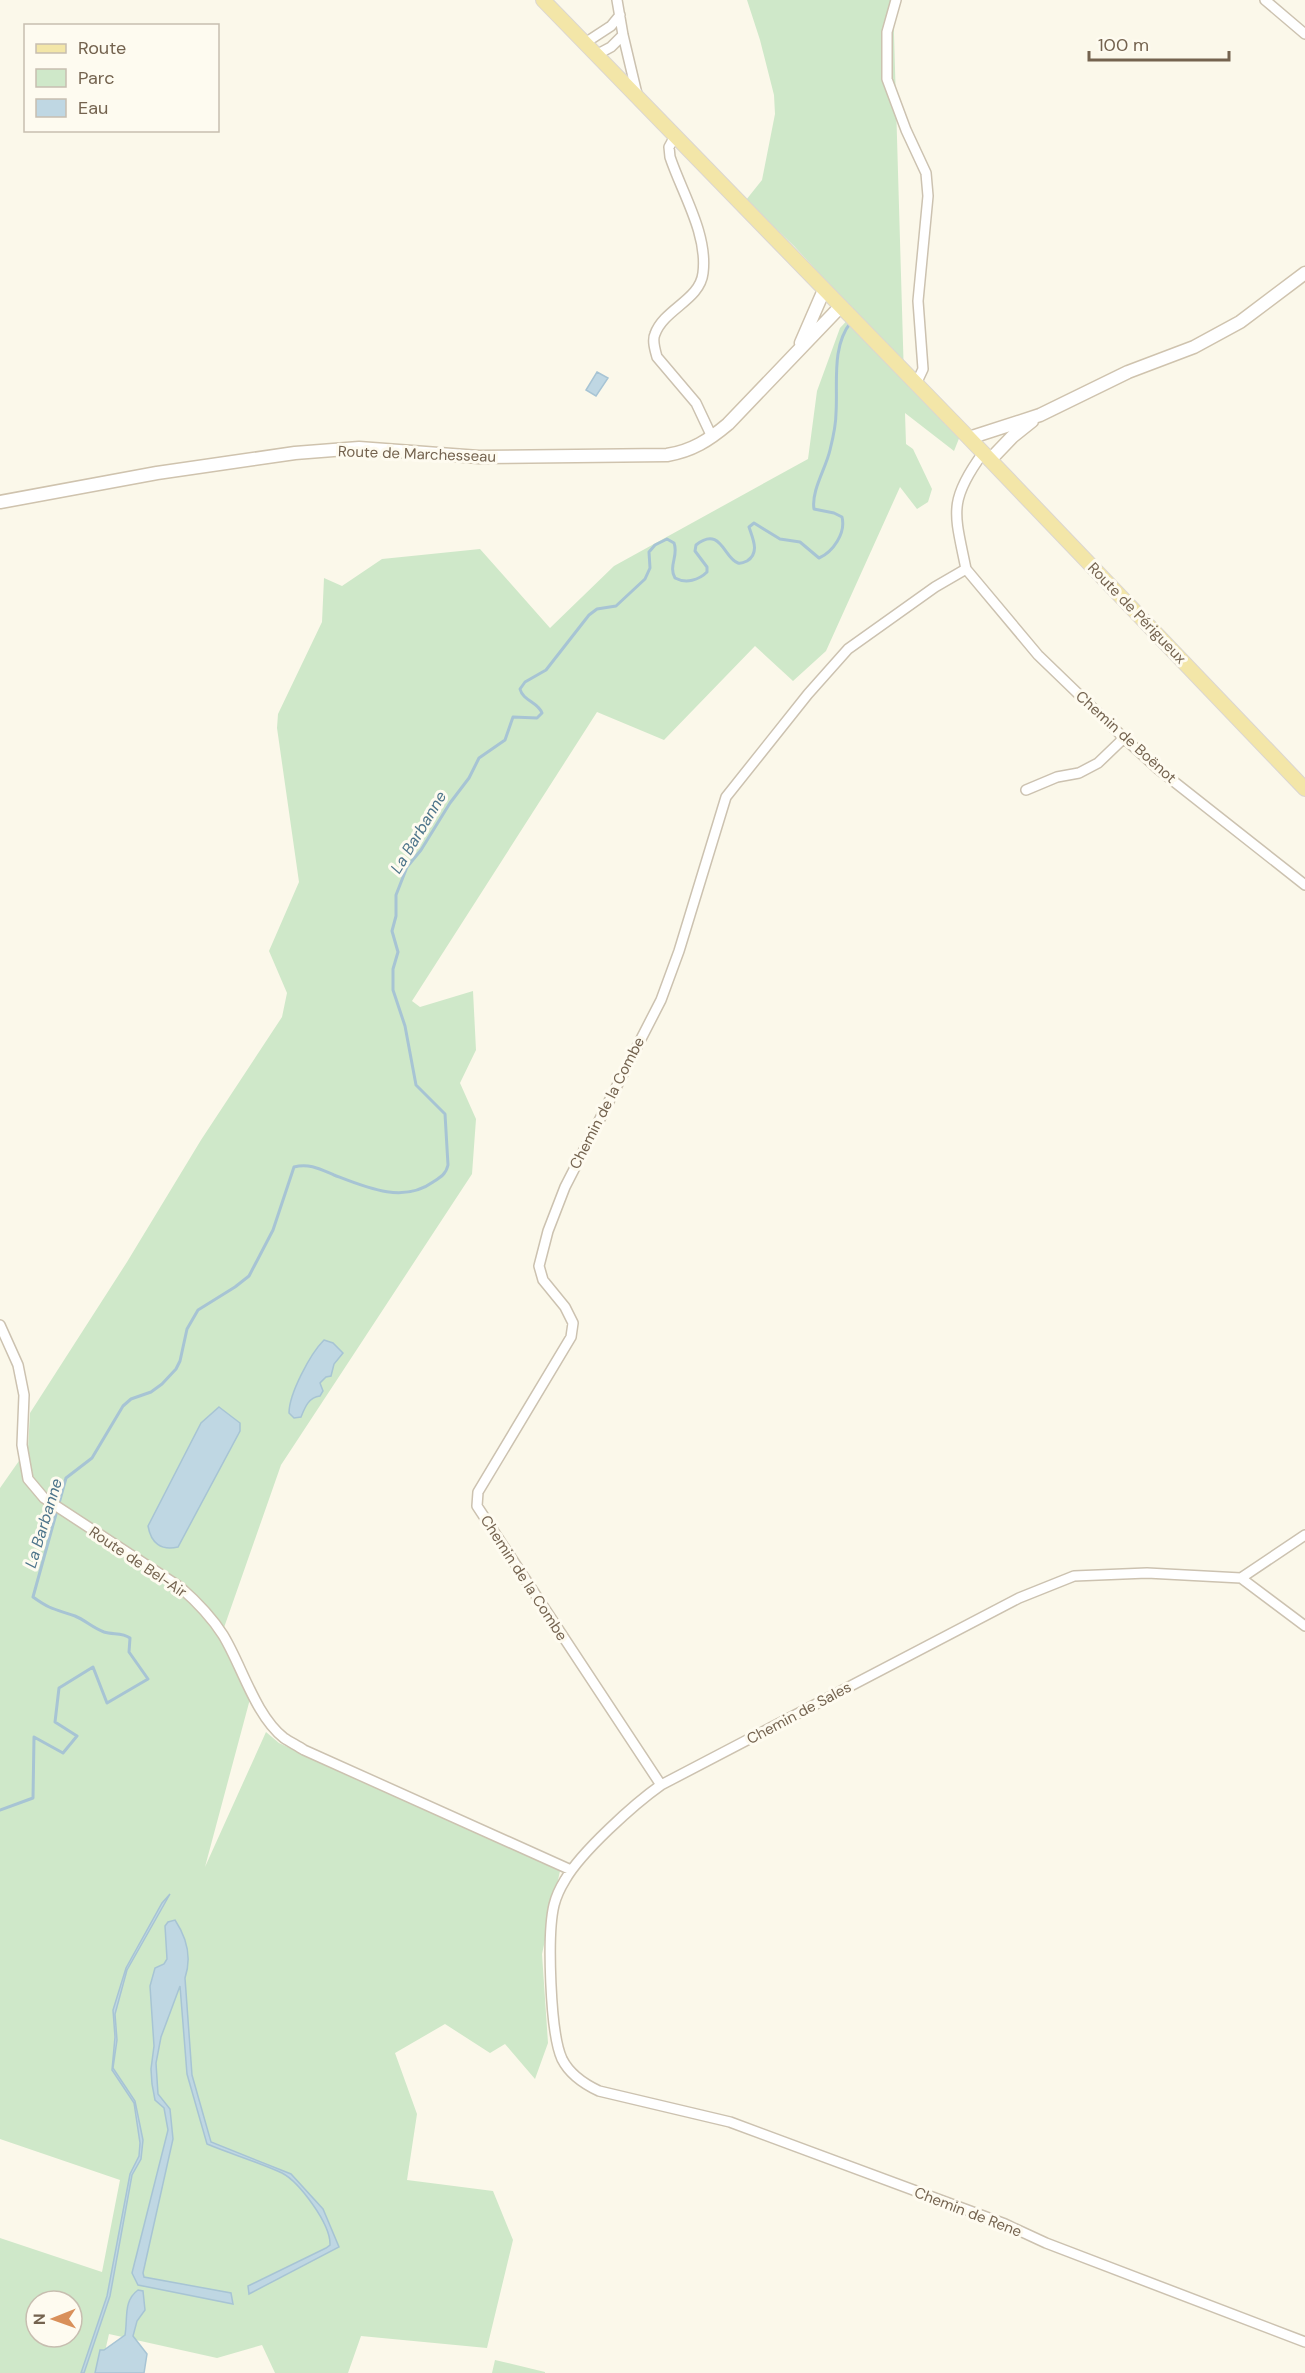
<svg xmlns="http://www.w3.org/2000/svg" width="1305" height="2373" font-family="'DM Sans',sans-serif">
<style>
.green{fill:#cfe8c9;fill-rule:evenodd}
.water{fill:#bfd7e3;stroke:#a7c4d4;stroke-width:1.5}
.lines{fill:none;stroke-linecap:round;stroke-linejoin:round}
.stream{stroke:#a7c4d4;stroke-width:3}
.street-casing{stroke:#ccc2b0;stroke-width:12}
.secondary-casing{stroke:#cfc3ae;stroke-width:15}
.primary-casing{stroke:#dbd6d1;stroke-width:16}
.street{stroke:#fff;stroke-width:9}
.secondary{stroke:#fff;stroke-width:12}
.primary{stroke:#f3e6a8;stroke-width:14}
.labels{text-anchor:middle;stroke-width:6;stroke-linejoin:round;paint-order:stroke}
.street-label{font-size:15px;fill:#74634f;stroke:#fefbf0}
.water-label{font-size:16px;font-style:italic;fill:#4e758b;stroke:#fefbf0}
</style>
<rect width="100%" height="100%" fill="#fbf8ea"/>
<path class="green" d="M747,0H893L904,378L960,436L954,451L905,413L906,444L913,449L932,489L928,502L917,509L900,487L826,651L793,681L755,646L664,740L597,712L412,1001L420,1007L473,991L476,1050L460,1083L476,1119L472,1174L281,1465L220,1639L250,1699L205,1867L266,1732L279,1743L560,1871L542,1954L548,2043L535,2079L505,2044L490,2053L445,2024L395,2053L417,2114L407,2180L493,2191L513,2240L487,2348L361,2336L348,2373H275L262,2345L217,2358L109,2334L100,2373H0V2238L102,2272L120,2180L0,2139V1488L28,1448L30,1413L127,1262L201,1140L282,1017L287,993L269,951L299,882L277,728L278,714L322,622L324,578L342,586L382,559L480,549L550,628L614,566L808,459L817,391L840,328L855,312L794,246L746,200L762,180L775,114L774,95L760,40ZM36,2301H72V2337H36Z
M495,2360L545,2372V2373H492Z"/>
<path class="water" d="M597,372L608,378L596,396L586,390Z
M324,1340L333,1343L343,1353L334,1364L331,1376L326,1377L320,1383L323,1391L320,1396C309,1397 305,1407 301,1417L294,1418L289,1413C289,1394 310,1354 324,1340Z
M219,1407L240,1423V1431L178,1547C161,1551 151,1543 148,1526L201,1423Z
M170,1894L127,1970L115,2014L117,2040L113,2068L135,2101L143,2140L141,2159L132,2175L110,2296L84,2373H81L107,2296L130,2174L139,2156L140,2143L134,2103L112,2070L115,2037L113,2010L126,1968L162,1903Z
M175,1920C187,1938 192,1957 185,1978L192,2075L211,2142L291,2174L323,2209L339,2247L249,2294L248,2286L326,2248L330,2245C331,2224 299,2182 282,2173C258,2162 231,2154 207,2144L187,2074L180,1986L161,2037L156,2063L158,2094L170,2109L173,2139L143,2273L144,2277L231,2293L233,2304L138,2285L132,2273L168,2130L164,2108L155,2100L152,2084L151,2069L154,2046L150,1986L155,1968L164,1964L167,1959L165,1926L168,1922Z
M138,2290L143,2291L145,2310L137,2321L133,2336L147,2354L144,2373H95L100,2350H104L125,2335C128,2318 123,2301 138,2290Z"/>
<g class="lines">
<path class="stream" d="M0,1810L33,1798L34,1737L63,1753L77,1736L55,1722L59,1688L93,1667L107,1703L148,1679L129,1652L130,1638C122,1632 113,1635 104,1632C93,1628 85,1620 75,1616C55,1609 51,1610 33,1597L66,1478L92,1458L123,1406L131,1399L151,1392L162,1384L176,1369L180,1361L187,1329L198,1310L235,1287L249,1276L273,1230L294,1167C309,1163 320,1169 334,1175C365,1187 403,1204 433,1182C441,1177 446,1174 448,1165L445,1114L416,1085L405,1026L393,990V969L398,952L392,931L396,916V895L407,867L421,850L450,803L469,778L479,758L505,740L513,717L537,718L542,713C538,702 523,701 520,689L525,682L546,670L589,615L597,609L616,606L645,579L650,568L649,552L655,545L667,539L674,543C679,555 668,566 675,578C686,584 699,580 707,572V567L695,551L696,545C721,525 724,559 738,563C741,564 743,563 747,561C760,553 753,539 749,527L754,523L780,539L800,542L819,558C833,552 846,533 842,517L834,513L814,509C811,491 826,468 830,450C833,438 836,426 836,413C838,384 831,347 851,322"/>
<defs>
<path id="street" d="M617,0L623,35L637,94
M896,0L887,32V79L906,130L926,173L928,196L918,301L923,369L916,384
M1265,0L1305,34
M585,43L611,26L620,15
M596,55L611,47L623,35
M675,136L669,147L670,157C682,193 708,234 703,273C700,300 664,309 655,334C652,340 655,350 657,357L696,403L712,437
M966,569L1038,655L1124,738L1158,769L1305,885
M1026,790L1057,777L1079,773L1098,763L1124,738
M0,1325L18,1365L24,1395L22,1445L28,1479L44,1498L180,1587C196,1601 211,1616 223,1635C242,1666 255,1715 284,1738C290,1742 298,1746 304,1750L571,1870
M1305,1535L1241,1578L1147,1573L1074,1576L1019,1598L661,1785C634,1804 581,1852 565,1880C560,1888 556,1897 554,1905C547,1934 550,2033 562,2059C570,2075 584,2084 599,2091L730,2122L1005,2224L1046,2243L1305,2342
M1241,1578L1305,1626
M661,1785L477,1506L478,1492L571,1337L573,1323L565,1307L543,1280L539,1266L548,1231L565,1187L661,1000L679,951L726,797L808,694L848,649L935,587L966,569C955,514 947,502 983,453"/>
<path id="secondary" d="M801,343L824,290
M969,438L1040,415L1128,372L1194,347L1240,322L1305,273
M990,460L1012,437L1032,421
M0,502L157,473L295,453L359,448L479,457L667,455C692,451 709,440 728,424L840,307"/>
<path id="primary" d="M543,0L969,438L1305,789"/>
</defs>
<use href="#street" class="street-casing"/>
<use href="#secondary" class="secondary-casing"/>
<use href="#primary" class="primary-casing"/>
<use href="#street" class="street"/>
<use href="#secondary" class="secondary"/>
<use href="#primary" class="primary"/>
</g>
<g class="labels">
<g class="street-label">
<text transform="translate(417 454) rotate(2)" y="5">Route de Marchesseau</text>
<text transform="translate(1137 613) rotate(46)" y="5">Route de Périgueux</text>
<text transform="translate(1126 737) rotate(42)" y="5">Chemin de Boënot</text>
<text transform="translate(607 1103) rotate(-63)" y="5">Chemin de la Combe</text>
<text transform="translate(138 1562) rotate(34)" y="5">Route de Bel-Air</text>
<text transform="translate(524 1578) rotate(57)" y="5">Chemin de la Combe</text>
<text transform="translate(799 1713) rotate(-28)" y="5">Chemin de Sales</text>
<text transform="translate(968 2212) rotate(21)" y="5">Chemin de Rene</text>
</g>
<g class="water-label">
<text transform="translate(418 832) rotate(-59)" y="6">La Barbanne</text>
<text transform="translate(43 1523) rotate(-73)" y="6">La Barbanne</text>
</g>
</g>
<rect x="24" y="24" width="195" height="108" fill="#fefbf0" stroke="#c7beb0" stroke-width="1.5"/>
<rect x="36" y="44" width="30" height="9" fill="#f3e6a8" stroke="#c7beb0" stroke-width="1.5"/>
<text x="78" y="54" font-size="18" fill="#74634f">Route</text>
<rect x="36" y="69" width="30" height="18" fill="#cfe8c9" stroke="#c7beb0" stroke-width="1.5"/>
<text x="78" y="84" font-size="18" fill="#74634f">Parc</text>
<rect x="36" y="99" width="30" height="18" fill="#bfd7e3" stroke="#c7beb0" stroke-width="1.5"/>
<text x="78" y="114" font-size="18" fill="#74634f">Eau</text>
<g transform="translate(54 2319) rotate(269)"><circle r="28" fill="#fefbf0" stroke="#c7beb0" stroke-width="1.5"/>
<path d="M0-4.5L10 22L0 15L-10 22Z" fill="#d9905a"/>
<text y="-9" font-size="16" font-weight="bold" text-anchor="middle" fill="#74634f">N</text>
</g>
<path d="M1089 51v9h140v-9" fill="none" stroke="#74634f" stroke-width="3"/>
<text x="1098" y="51" font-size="18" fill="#74634f" stroke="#fefbf0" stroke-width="4.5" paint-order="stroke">100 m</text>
</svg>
